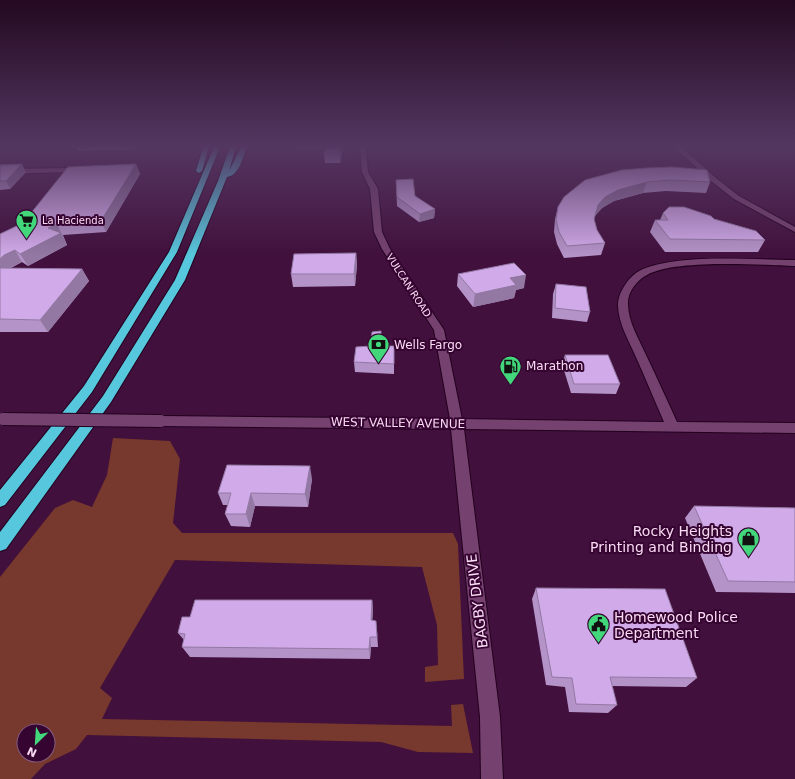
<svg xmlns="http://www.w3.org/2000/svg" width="795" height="779" font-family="'DejaVu Sans',sans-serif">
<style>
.green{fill:#77382d;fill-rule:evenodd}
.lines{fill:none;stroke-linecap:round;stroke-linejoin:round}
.minor-casing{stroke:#22001f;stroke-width:2}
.highway-casing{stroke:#22001f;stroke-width:2}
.minor{fill:#75416e;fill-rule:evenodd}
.highway{fill:#56c7dc;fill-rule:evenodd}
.minor-bridge-casing{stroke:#22001f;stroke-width:14;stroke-linecap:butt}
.minor-bridge{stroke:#75416e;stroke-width:12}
.wall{fill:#b493c8}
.shaded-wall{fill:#9278a3}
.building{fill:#d1abe9;stroke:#9278a3}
.labels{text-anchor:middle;stroke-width:4;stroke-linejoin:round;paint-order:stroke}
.far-poi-label{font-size:10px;fill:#fadbf4;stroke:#350431;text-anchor:start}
.far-street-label{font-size:10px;fill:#fadbf4;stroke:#350431}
.poi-label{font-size:12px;fill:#fadbf4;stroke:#350431;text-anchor:start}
.street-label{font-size:12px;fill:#fadbf4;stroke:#350431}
.near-poi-label{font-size:14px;fill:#fadbf4;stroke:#350431;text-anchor:end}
.near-street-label{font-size:14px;fill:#fadbf4;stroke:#350431}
</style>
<rect width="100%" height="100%" fill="#41103c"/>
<path class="green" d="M113,438L170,441L180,459L173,523L182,533H453L458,544L464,679L425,682V667L438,665L437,625L422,567L175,560L100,688L112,698L102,719L452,726L451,705L463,704L473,753L418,752L381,742L87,735L76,749L45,764L31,779H0V577L55,508L73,500L92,507L107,475ZM24,731H48V755H24Z"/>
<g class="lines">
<defs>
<path id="minor" d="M360,147H366L368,172L378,189L382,232L390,249L444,330L462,419L664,422C654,399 645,377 635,355C628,339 619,324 618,307C617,293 629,276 641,270C679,253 753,260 795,260V266C761,265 675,259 647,275C637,280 627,293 628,304C628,322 639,339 646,355C657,378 667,400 677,422L795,423V433L464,429L500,717L503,779H481L480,717L451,429L161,426L156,424L155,421L156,418L161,416L450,419L434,330L382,249L374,232L370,189L362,172Z
M674,147H682L685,150L716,178L739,196L795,227V232L734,199L711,181Z
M77,168L80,170L74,174L71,172L0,174V169H2Z"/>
<path id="highway" d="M203,147H209L202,171L199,173L196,171Z
M214,147H220L177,252L92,392L5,505L0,507V490L84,386L169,252Z
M230,147H236L229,171L241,147H247C243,157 239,176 227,177L185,280L111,402L6,549L0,551V532L103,396L175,280L218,181Z"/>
</defs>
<use href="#minor" class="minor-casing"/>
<use href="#highway" class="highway-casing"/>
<use href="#minor" class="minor"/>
<use href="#highway" class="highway"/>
<defs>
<path id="minor-bridge" d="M3,419L161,421"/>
</defs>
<use href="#minor-bridge" class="minor-bridge-casing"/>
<use href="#minor-bridge" class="minor-bridge"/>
</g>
<path class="wall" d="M76,147H135L134,149L78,151Z
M293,147H343L340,163H325L324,153L325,148H293Z
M136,164L140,174L106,232L63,235L67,245L28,266L22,262L11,268L82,269L89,281L48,332H0V234L23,223Z
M0,165L26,172L10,189L0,190Z
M622,170L710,182L706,193L666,191L643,193L614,201L602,208L595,216L594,219L597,230L605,243L601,255L564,258L557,244L554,232L555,219L558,207Z
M396,180L415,196L435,209L434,218L419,222L397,206Z
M663,213L714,219L765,240L758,252H665L650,232L655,220H660Z
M356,253L357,265L355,286L293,287L291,274Z
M458,274L524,288L516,290L514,298L473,307L457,286Z
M556,284L590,312L587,322L552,318L553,294Z
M381,331V346H394V374L355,372L354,362L371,346Z
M565,355L620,384L616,394L571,393L562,364Z
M312,479L308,507L255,506L250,527L231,526L225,514L228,505H223L218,493Z
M694,506L795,508V593L716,592L685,518Z
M536,588L697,678L686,687L612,686L617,705L608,713L569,712L565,687L546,685L532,599Z
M372,600L373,610L372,620L377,631L378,647H371L370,659L190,657L182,647L184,640L178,633L190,617Z"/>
<path class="shaded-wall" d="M340,147H343L340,163L339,153Z
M22,164L26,172L10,189L6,181Z
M136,164L140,174L106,232L101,221Z
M647,182L643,193L614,201L602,208L594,216L598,205L605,197L618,190Z
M435,209L434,218L419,222L420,214Z
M57,224L67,245L28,266L20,254L48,228Z
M15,250L22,262L12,267L2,278L0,275V259L4,255Z
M356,253L357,265L355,286L354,274Z
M82,269L89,281L48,332L40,320Z
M526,275L524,288L516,290L514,298L473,307L475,294L510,278Z
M310,466L312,479L308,507L305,494Z
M251,493L255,506L250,527L246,514Z
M372,600L373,610L372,630L371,620Z
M370,637L371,647L370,659L369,649Z"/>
<path class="building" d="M326,147H340L339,153H324Z
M22,164L6,181H0V165Z
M136,164L101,221L57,224L48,228L61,233L20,254L15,250L4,255L0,259V234L23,223L68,167Z
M672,167L707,170L710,182L671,180L647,182L618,190L605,197L598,205L594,219L597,230L605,243L567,246L559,232L556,220L558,207L564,197L585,180L622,170L647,168Z
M413,179L415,196L435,209L420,214L397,197L396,180Z
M669,207H684L711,216L714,219L756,231L765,240L670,239L655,220H668L663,213Z
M356,253L354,274H291L294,254Z
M514,263L526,275L510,278L516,285L475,294L458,274Z
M0,268L82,269L40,320L0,319Z
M556,284L586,287L590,312L555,308Z
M381,331V346H394V364L354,362L356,347L371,346L372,332Z
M565,355H608L620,384H574Z
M227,465L310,466L305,494L251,493L246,514H225L231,493H218Z
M694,506L795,508V582L728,581Z
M536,588L665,589L697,678L610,677L617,705L576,704L572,678L552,677Z
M195,600H372L371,620L376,621L377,637H370L369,649L182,647L185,634L178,633L182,617H190Z"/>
<linearGradient id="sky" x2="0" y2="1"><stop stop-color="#240921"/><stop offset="0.57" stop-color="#543761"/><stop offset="1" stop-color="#543761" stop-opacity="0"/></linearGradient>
<rect width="795" height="256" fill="url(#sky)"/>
<defs>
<symbol id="supermarket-pin" viewBox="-11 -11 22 30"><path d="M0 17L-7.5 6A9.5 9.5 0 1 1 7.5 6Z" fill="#42d77b" stroke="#350431"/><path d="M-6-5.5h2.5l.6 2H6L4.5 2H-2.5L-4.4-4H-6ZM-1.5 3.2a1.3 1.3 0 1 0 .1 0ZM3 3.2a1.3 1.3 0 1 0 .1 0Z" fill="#111"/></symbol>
<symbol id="bank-pin" viewBox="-11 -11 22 30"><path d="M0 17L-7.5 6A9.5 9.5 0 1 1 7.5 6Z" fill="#42d77b" stroke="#350431"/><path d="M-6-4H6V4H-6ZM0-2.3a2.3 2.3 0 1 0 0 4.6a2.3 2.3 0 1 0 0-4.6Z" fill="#111"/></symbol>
<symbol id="fuel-pin" viewBox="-11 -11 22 30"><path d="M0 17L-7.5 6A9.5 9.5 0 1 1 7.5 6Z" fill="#42d77b" stroke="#350431"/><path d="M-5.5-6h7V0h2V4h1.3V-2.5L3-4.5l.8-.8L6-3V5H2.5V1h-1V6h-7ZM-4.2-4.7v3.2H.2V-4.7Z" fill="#111"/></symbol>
<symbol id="shop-pin" viewBox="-11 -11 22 30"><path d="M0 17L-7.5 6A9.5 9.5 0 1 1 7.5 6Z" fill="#42d77b" stroke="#350431"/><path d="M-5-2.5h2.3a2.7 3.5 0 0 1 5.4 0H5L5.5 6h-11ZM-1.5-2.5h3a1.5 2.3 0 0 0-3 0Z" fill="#111"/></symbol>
<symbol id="civic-pin" viewBox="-11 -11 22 30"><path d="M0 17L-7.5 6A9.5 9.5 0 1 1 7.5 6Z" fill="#42d77b" stroke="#350431"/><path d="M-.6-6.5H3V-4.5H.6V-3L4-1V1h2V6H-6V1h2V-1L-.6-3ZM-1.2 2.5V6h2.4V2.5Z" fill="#111"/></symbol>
</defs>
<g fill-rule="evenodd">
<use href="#supermarket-pin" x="14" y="208" width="25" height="34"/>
<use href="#bank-pin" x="366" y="332" width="25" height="34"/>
<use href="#fuel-pin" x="498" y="354" width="25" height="34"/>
<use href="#shop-pin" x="736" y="526" width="25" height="34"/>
<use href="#civic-pin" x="586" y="612" width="25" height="34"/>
</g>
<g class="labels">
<g class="far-poi-label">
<text x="42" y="224">La Hacienda</text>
</g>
<g class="far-street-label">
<text transform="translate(409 285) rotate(57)" y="4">VULCAN ROAD</text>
</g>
<g class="poi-label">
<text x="394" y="349">Wells Fargo</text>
<text x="526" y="370">Marathon</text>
</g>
<g class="street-label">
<text transform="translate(398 423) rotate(1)" y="4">WEST VALLEY AVENUE</text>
</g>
<g class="near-poi-label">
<text x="732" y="536">Rocky Heights<tspan x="732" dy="16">Printing and Binding</tspan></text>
<text x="614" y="622" text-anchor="start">Homewood Police<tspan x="614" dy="16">Department</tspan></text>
</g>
<g class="near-street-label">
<text transform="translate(477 601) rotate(-97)" y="5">BAGBY DRIVE</text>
</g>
</g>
<g transform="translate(36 743) rotate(205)"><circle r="19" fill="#350431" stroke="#845a7f"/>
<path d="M0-3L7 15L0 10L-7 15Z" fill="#42d77b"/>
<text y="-6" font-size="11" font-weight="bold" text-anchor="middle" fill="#fadbf4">N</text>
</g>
</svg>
